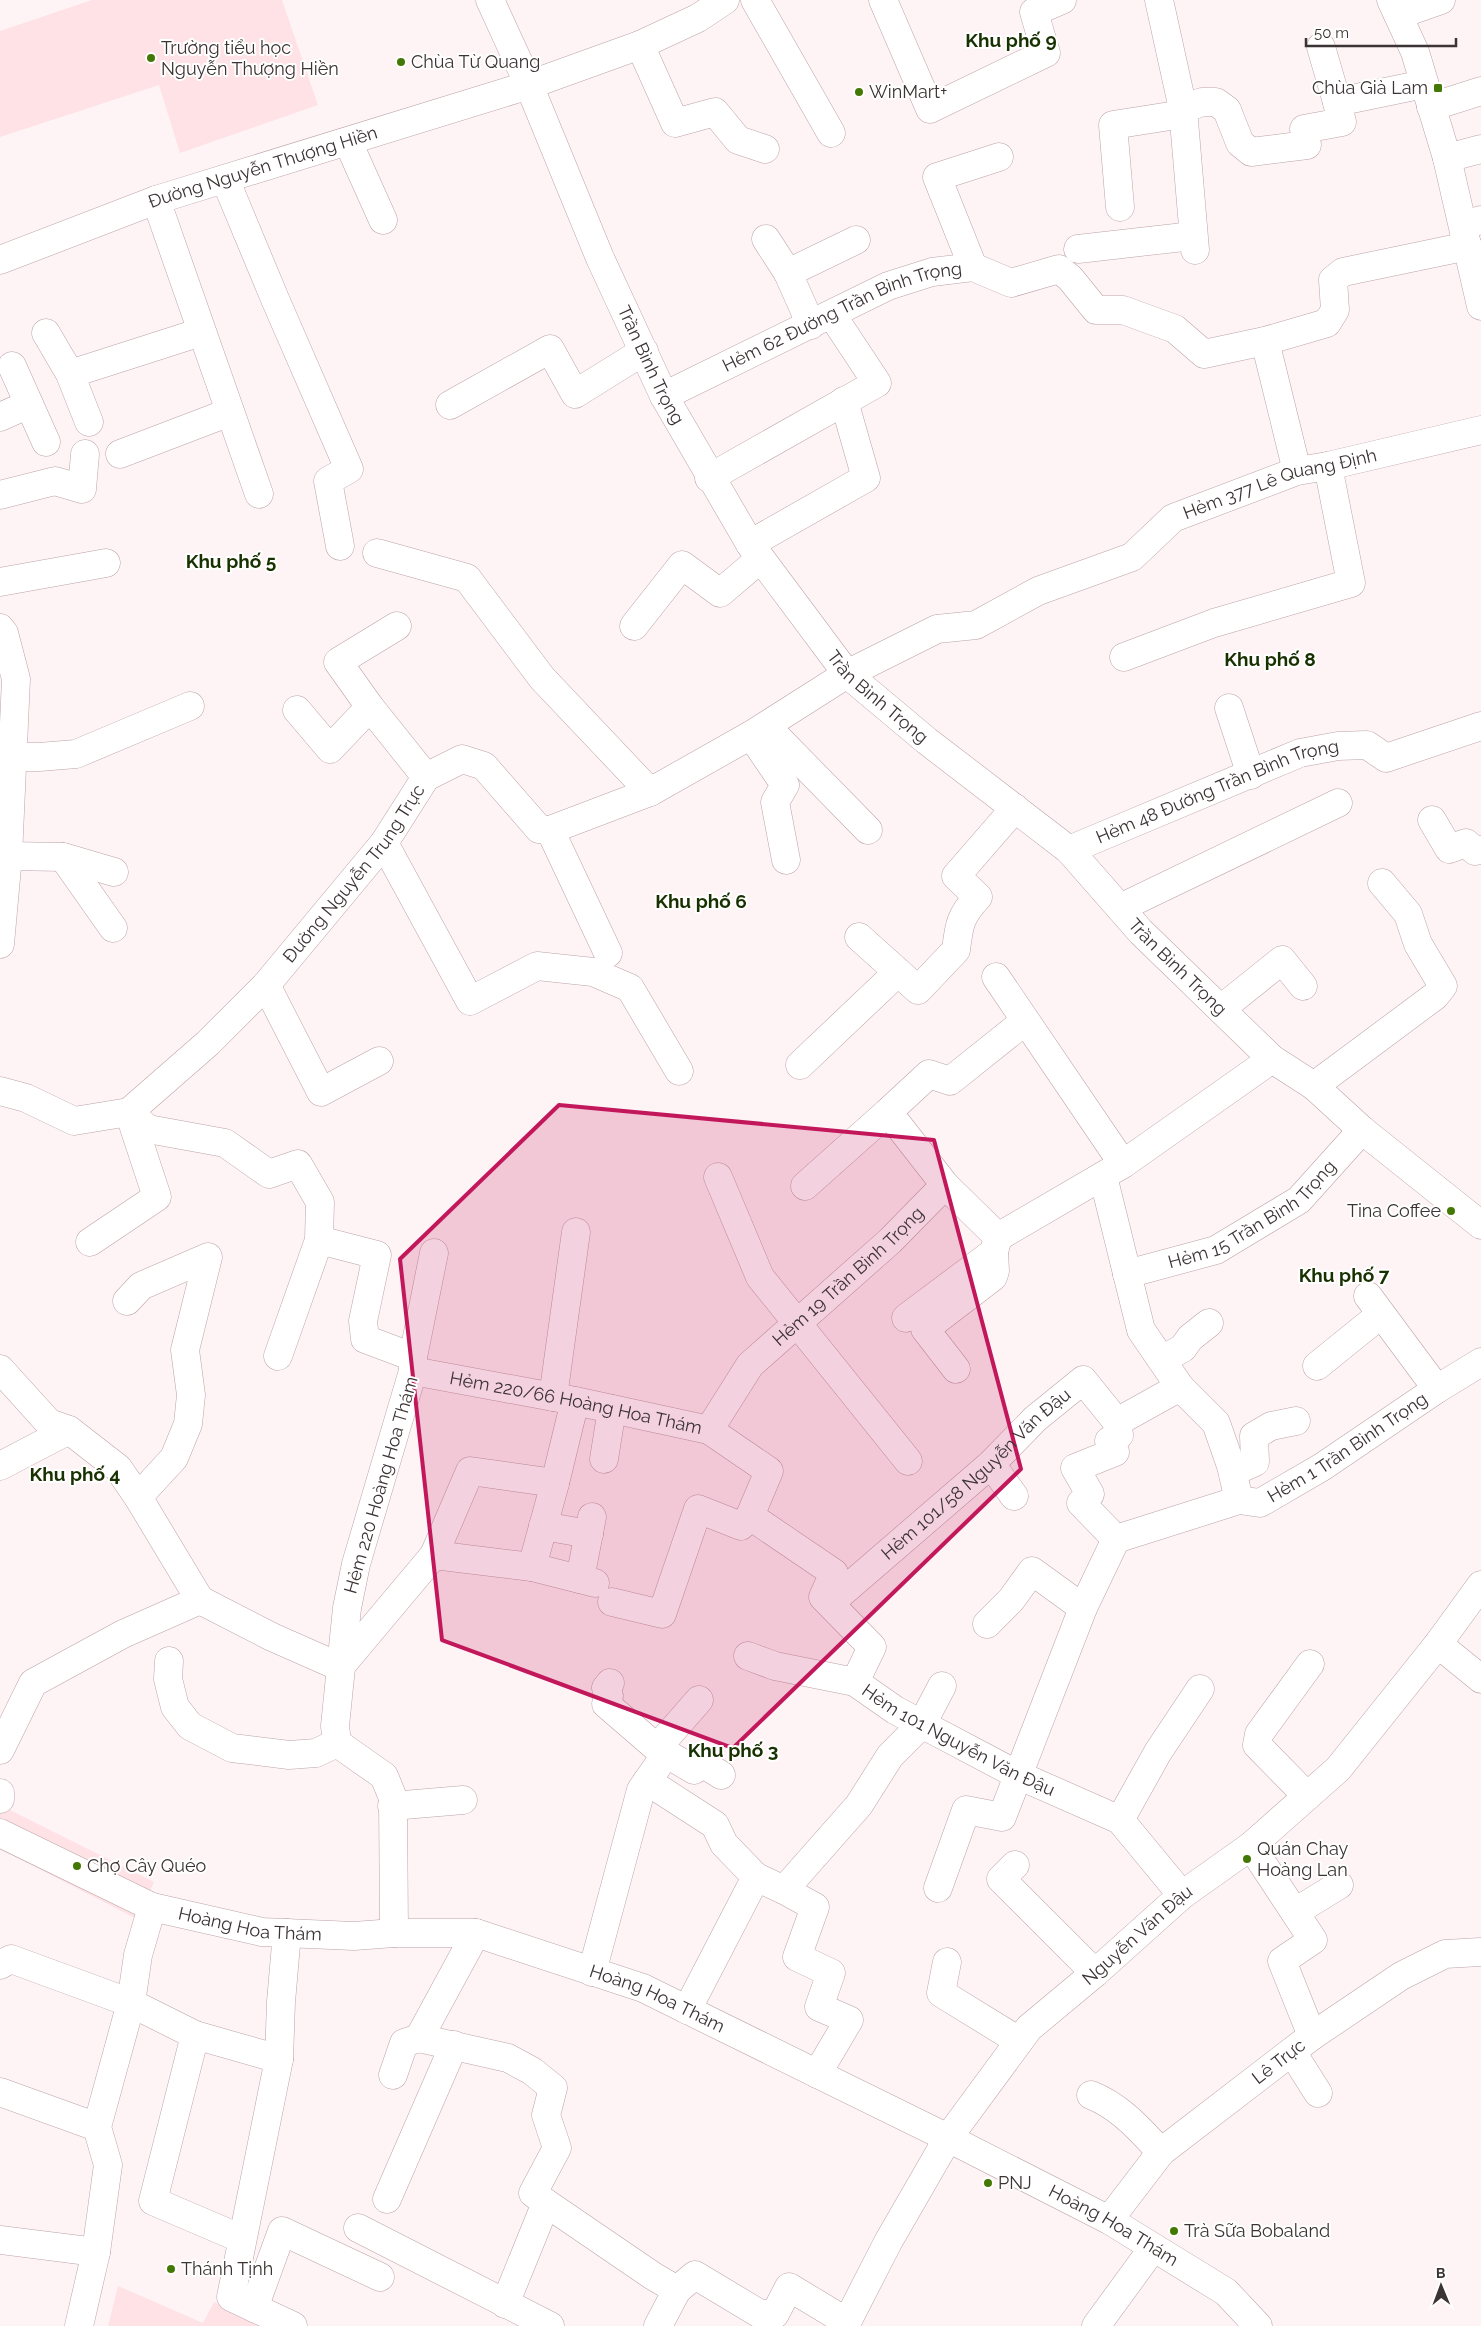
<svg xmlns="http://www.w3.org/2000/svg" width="1481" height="2326" font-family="Raleway,sans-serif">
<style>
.built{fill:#fee2e6}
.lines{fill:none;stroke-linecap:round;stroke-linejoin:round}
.minor-casing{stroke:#bca4a7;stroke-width:29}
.major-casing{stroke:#bca4a7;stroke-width:29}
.minor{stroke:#fff;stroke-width:28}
.major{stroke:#fff;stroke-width:28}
.marked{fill:#c2185b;fill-opacity:0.2;stroke:#c2185b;stroke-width:4;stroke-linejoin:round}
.poi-dot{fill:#447804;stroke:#fff;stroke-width:2}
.labels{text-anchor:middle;stroke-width:4;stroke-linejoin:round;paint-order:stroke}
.poi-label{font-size:18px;fill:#3c3334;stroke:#fff;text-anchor:start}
.street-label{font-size:18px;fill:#3c3334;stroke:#fff}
.neighbourhood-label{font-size:19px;font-weight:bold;fill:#183100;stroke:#fff}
</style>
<rect width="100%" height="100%" fill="#fef3f5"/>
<path class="built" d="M92,0H282L318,105L180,153L159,85L0,137V31Z
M0,1805L154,1882L137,1919L0,1849Z
M118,2286L203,2323L214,2302L265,2326H108Z"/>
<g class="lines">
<defs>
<g id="minor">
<path id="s1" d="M490,0L529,85L600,258L664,396L750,544L847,674L927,741L1069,850L1141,932L1272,1059L1314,1086L1362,1130L1481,1225"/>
<path d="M755,0L831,133"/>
<path d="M883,0L930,109L1046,53L1034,12L1062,0"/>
<path d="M1159,0L1183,109L1195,250"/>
<path d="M1398,15L1441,0"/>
<path d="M640,45L675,123L715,112L738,140L765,149"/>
<path d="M1321,47L1337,102"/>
<path d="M1431,107L1481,91"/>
<path d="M1183,109L1202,102H1216L1227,110L1240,143L1251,152L1307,145L1304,129L1342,122L1337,102L1424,84"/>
<path d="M348,142L383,220"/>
<path d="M1447,158L1481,149"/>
<path d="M225,179L275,299L349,469L328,481L340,546"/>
<path d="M156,200L259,494"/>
<path d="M1120,207L1113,125L1183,114"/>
<path d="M1464,225L1481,220"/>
<path d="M766,239L788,273"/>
<path d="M1078,249L1193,236"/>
<path id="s2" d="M0,260L156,200L529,85L640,45L698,18L725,0"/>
<path d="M973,267L937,177L999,157"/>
<path d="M811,325L788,273L856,240"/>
<path d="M46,333L70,374"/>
<path d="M1265,341L1297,471"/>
<path id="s3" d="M664,396L888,286L932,272L973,267L1011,283L1059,269L1070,278L1096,310H1123L1175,329L1204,354L1265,341L1327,323L1335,310L1333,280L1343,272L1468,246"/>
<path d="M29,404L46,442"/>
<path d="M450,405L550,349L575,394L644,351"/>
<path d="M0,417L29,404L12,366"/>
<path d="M89,422L70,374L201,332"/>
<path d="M120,454L230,412"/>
<path d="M709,478L877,383L832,315"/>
<path d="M0,495L55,481L82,489L85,454"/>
<path d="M750,544L866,478L844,401"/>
<path d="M377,553L467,578L542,678L650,792"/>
<path d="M0,582L106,563"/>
<path d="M634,626L682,565L720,593L760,559"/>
<path d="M0,628L4,633L16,679L8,856L0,944"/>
<path d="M1124,657L1214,623L1351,583L1328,466"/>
<path d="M370,707L338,662L397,626"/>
<path d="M1229,708L1251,775"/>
<path d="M297,710L330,749L370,707L426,777"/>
<path d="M766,726L868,830"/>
<path d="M751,735L785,785L775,802L786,860"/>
<path d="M13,757H39L76,754L190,706"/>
<path d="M1432,820L1449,849L1466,843L1475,851L1481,850"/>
<path d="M550,830L608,953"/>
<path d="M384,843L470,1001L537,966L593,972L630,988L679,1071"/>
<path id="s4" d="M1069,850L1300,753L1338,746L1367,745L1386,758L1481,726"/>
<path d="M8,856L63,857L114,872"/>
<path d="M63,857L113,928"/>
<path d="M1120,908L1338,803"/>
<path d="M859,937L918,990L956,950C959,925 960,916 978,897L956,876L1015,808"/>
<path d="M996,977L1123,1164"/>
<path d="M266,985L321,1092L379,1061"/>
<path d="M1221,1009L1282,960L1303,986"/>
<path d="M800,1065L898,972"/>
<path d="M1314,1086L1435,996L1443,986L1418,944L1408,914L1382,883"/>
<path id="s5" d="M0,1091L26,1098L74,1121L129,1112L208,1043L266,985L384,843L426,777L462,759L484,766L539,829L550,830L650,792L751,735L847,674L937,629L976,625L1038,591L1132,557L1173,518L1297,471L1328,466L1481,430"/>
<path d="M129,1112L148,1129L225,1143L269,1174L298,1164L320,1202L319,1240L278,1356"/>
<path d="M888,1112L929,1074L950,1081L1025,1021"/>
<path d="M1103,1176L1141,1330L1180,1387L1216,1423L1231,1466L1239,1500"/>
<path d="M718,1177L760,1277L908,1461"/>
<path d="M805,1186L888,1112L945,1185"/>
<path d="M319,1240L377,1255L363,1321L365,1339L413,1357V1371L356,1564L347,1608L335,1726L337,1743L384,1776L393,1798L394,1933"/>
<path d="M90,1242L157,1197L129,1112"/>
<path id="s6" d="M1127,1274L1216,1250L1299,1200L1362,1130"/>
<path d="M1368,1296L1437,1389"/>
<path d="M127,1301L141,1286L208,1257L185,1350L191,1395L188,1424L174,1458L138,1497"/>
<path d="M906,1318L994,1252"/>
<path d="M413,1357L434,1253"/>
<path d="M1162,1360L1183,1348L1190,1338L1209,1323"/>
<path d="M1317,1366L1380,1315"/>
<path d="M0,1369L49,1423L69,1430L118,1468L138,1497L200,1600L123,1634L33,1683L0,1750"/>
<path d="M956,1369L925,1329L993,1277L995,1271L994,1252L998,1237"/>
<path id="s7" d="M413,1371L575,1401L709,1430L769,1471L750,1516L741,1526L698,1509L662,1614L612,1602"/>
<path d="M553,1397L576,1232"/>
<path d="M1117,1422L1180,1387"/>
<path id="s8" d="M709,1430L750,1365L890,1241L945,1185L998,1237L1123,1164L1272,1059"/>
<path d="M604,1459L612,1409"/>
<path d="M991,1464L1014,1496"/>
<path d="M0,1466L69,1430"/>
<path d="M1233,1472L1255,1462L1254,1436L1271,1426L1296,1421"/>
<path id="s9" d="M750,1516L834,1573L823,1597L872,1647L855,1682L895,1710L1018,1775L1120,1820L1182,1895"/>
<path d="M543,1526L589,1534"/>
<path d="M1116,1539L1081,1503L1090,1494L1075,1468L1115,1452L1109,1441L1119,1435L1117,1422"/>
<path d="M434,1555L532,1567L595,1583"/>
<path d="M532,1567L555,1483L575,1401"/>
<path d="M580,1579L592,1517"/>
<path d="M200,1600L272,1637L340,1667"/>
<path id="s10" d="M830,1603L991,1464L1035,1419L1083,1380L1117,1422"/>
<path d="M987,1624L1011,1600L1032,1571L1083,1608"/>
<path d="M1438,1644L1481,1679"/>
<path d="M748,1656L775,1666L855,1682"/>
<path d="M169,1661L168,1679L175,1707L190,1726L232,1748L289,1755L316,1753L337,1743"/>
<path d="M340,1667L434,1555L470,1471L555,1483"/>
<path d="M610,1683L606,1688L609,1696L606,1704L657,1748"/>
<path d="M699,1700L657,1748L694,1770L702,1763L721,1775"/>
<path d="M647,1781L715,1825L724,1844L756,1877"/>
<path d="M0,1793V1799"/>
<path d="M1307,1796L1257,1745L1259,1734L1310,1664"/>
<path d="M392,1806L463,1800"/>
<path d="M1120,1820L1158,1752L1200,1689"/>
<path id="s11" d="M0,1833L152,1907L262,1932L354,1936L394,1933H476L643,1988L948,2138L1109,2220L1226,2292L1258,2326"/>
<path d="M1251,1846L1313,1940L1282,1961L1312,2036"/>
<path d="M1015,1865L1001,1879L1095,1973"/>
<path id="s12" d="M938,1888L966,1810L1002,1817L1083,1608L1116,1539L1239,1500L1260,1503L1322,1467L1437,1389L1481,1362"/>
<path d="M1295,1912L1339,1885"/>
<path d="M287,1933L281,2002L279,2059L231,2297L293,2326"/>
<path d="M476,1933L419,2038L508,2058L532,2071L553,2088L546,2115L557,2148L533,2193L546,2203L505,2304"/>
<path d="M947,1962L941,1993L1019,2041"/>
<path d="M0,1965L11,1959L131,2003L195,2035L279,2059"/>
<path d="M592,1972L641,1790L666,1754"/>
<path d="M687,2010L756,1877L784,1890"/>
<path d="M195,2035L153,2201L242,2239"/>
<path d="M1292,2052L1318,2093"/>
<path d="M817,2074L849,2020L819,2007L831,1973L797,1957L815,1907L784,1890L859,1805L890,1756L922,1724L942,1686"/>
<path d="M393,2075L404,2043L419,2038"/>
<path d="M0,2092L97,2127"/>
<path d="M1091,2095C1121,2107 1140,2130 1161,2152"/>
<path d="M387,2199L454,2045"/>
<path d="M546,2203L653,2276L677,2290L658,2326"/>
<path id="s13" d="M1109,2220L1161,2152L1312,2036L1401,1976L1445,1954L1481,1952"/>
<path d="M358,2228L550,2326"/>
<path d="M0,2240L96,2252"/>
<path d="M677,2290L695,2275L760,2314H775L789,2287L847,2322"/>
<path d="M254,2308L282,2231L380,2277"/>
<path d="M79,2326L96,2252L108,2165L97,2127L131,2003L138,1955L152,1907"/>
<path id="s14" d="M845,2326L888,2242L948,2138L1029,2028L1095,1973L1182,1895L1251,1846L1338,1769L1438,1644L1481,1585"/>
<path d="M1096,2326L1153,2248"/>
</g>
<path id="major" d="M1391,0L1415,52L1447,158L1481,306"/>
</defs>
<use href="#minor" class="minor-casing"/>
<use href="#major" class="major-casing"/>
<use href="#minor" class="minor"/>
<use href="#major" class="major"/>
</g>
<path class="marked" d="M559,1105L934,1140L1021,1469L733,1748L442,1640L400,1259Z"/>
<g class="poi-dot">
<circle cx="151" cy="58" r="5"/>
<circle cx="401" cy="62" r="5"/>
<rect x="1433" y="83" width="10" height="10" rx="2.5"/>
<circle cx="859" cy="92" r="5"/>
<circle cx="1451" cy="1211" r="5"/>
<circle cx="1247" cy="1859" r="5"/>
<circle cx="77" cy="1866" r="5"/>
<circle cx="988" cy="2183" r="5"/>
<circle cx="1174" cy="2231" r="5"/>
<circle cx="171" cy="2269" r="5"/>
</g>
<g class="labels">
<g class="poi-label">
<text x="161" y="54">Trường tiểu học<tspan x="161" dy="21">Nguyễn Thượng Hiền</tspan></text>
<text x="411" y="68">Chùa Từ Quang</text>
<text x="1428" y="94" text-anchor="end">Chùa Già Lam</text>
<text x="869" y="98">WinMart+</text>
<text x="1441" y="1217" text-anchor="end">Tina Coffee</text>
<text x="1257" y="1855">Quán Chay<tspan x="1257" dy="21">Hoàng Lan</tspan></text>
<text x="87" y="1872">Chợ Cây Quéo</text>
<text x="998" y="2189">PNJ</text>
<text x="1184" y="2237">Trà Sữa Bobaland</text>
<text x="181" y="2275">Thánh Tịnh</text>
</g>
<g class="street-label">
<text dy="6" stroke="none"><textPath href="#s2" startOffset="279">Đường Nguyễn Thượng Hiền</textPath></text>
<text dy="6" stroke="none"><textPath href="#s3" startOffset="196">Hẻm 62 Đường Trần Bình Trọng</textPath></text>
<text dy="6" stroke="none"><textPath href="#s1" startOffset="399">Trần Bình Trọng</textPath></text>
<text dy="6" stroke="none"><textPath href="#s5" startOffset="1560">Hẻm 377 Lê Quang Định</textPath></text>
<text dy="6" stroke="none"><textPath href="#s1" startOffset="804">Trần Bình Trọng</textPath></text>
<text dy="6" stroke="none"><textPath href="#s4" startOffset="160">Hẻm 48 Đường Trần Bình Trọng</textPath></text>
<text dy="6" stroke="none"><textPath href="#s5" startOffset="465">Đường Nguyễn Trung Trực</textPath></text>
<text dy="6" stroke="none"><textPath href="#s1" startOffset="1209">Trần Bình Trọng</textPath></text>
<text dy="6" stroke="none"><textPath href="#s6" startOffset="141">Hẻm 15 Trần Bình Trọng</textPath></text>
<text dy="6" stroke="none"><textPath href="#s8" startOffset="209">Hẻm 19 Trần Bình Trọng</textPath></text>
<text dy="6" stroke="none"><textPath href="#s7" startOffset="166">Hẻm 220/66 Hoàng Hoa Thám</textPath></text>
<text dy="6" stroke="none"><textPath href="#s12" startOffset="674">Hẻm 1 Trần Bình Trọng</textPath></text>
<text dy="6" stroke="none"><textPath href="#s10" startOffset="195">Hẻm 101/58 Nguyễn Văn Đậu</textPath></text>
<text transform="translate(381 1485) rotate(-74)" y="6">Hẻm 220 Hoàng Hoa Thám</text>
<text dy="6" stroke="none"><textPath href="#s9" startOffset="356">Hẻm 101 Nguyễn Văn Đậu</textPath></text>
<text dy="6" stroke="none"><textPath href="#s11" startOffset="269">Hoàng Hoa Thám</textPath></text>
<text dy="6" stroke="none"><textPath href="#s14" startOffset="494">Nguyễn Văn Đậu</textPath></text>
<text dy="6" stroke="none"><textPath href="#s11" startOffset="689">Hoàng Hoa Thám</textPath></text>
<text dy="6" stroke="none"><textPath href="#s13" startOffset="234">Lê Trực</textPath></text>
<text dy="6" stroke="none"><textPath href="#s11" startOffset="1199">Hoàng Hoa Thám</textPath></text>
</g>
<g class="neighbourhood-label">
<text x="1011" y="47">Khu phố 9</text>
<text x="231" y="568">Khu phố 5</text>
<text x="1270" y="666">Khu phố 8</text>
<text x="701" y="908">Khu phố 6</text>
<text x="1344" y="1282">Khu phố 7</text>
<text x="75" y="1481">Khu phố 4</text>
<text x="733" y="1757">Khu phố 3</text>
</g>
</g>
<g transform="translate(1441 2286) rotate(359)" stroke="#ffffff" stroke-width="4" paint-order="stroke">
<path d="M0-4L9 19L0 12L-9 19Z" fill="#3c3334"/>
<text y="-8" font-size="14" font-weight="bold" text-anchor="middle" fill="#3c3334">B</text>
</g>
<path d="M1306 38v8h150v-8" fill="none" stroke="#3c3334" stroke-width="2.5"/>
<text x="1314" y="38" font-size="15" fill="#3c3334" stroke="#ffffff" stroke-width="4" paint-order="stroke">50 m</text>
</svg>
